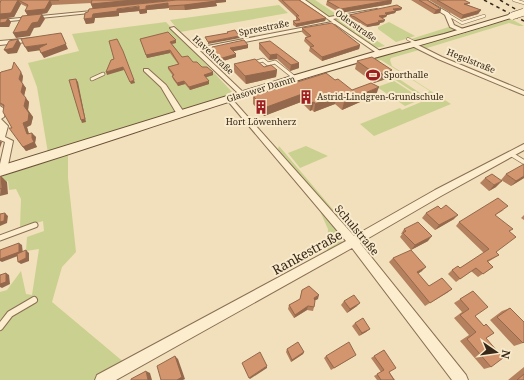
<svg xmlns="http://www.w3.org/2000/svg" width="524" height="380" font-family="'Noto Serif',serif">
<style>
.green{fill:#cad08f}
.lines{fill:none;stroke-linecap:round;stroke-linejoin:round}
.lane-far4-casing{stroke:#8a6f54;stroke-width:3.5}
.lane-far3-casing{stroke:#8a6f54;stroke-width:4.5}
.lane-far2-casing{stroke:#8a6f54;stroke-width:5.5}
.lane-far1-casing{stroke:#8a6f54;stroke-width:7}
.lane-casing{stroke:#8a6f54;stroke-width:8}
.street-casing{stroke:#8a6f54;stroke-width:2}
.secondary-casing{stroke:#6b5037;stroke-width:2}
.lane-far4{stroke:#fcedcf;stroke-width:2.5}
.lane-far3{stroke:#fcedcf;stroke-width:3}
.lane-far2{stroke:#fcedcf;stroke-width:4}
.lane-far1{stroke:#fcedcf;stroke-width:5}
.lane{stroke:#fcedcf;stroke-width:6}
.street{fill:#fcedcf;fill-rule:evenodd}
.secondary{fill:#fcedcf;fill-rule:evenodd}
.rail{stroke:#37281a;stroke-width:1.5;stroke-dasharray:3.5 3.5;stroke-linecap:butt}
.secondary-bridge-casing{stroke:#6b5037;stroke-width:8;stroke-linecap:butt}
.secondary-bridge{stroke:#fcedcf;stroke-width:7}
.wall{fill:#b5805e}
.shaded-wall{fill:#94684c}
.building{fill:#d3956d;stroke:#94684c}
.labels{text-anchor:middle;stroke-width:4;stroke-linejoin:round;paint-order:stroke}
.far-street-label{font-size:9px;fill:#37281a;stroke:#f8eacb}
.far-poi-label{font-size:9px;fill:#37281a;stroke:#f8eacb;text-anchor:start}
.street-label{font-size:11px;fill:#37281a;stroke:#f8eacb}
.near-street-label{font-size:13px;fill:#37281a;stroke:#f8eacb}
</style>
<rect width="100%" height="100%" fill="#f1e0bb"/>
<path class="green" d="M304,0H315L385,46L375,48Z
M279,5L288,13L180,32L170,20Z
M511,19L524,26H519L509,23L427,48L422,49L418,45L449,38Z
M166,22L235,95L48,153L37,87L28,63L79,51L72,34Z
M389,22L415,36L396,42L378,29V27Z
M452,26L456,31L415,42L411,39Z
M411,47L419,50L391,58L390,60L392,66L451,104L374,136L360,124L400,108L402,110L426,100L394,79V78L396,77L426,97L430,95L426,93L430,91L381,60L378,61L373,58Z
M394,81L422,99L405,106L377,87Z
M279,146L353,233L348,231L278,149Z
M306,146L328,156L300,168L288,153Z
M68,155V178L76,252L62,267L52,302L126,364L96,380H0V292L7,290L21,271L26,294L32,295L39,249L26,251L27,237L44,231L43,221L20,228L21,199L16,189L9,190L8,181L0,184V177Z
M319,209L341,235L342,244L327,253L328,229Z"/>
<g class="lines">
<defs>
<path id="lane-far4" d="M514,0L524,3
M447,14L462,23L484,16
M408,39L416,43"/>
<path id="lane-far3" d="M253,63L263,60L268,64L275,62L295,78
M92,79L103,74"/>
<path id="lane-far2" d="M511,154L524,162"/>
<path id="lane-far1" d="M0,238L35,225"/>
<path id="lane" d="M0,327L10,314L34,300"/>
<path id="street" d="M300,0H305L329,17L377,9L375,11L333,19L383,53L378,54L335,24L200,51L245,94V96H241L170,28L174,27L197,48L332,22Z
M421,0H426L449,13L454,25L465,30V32H461L450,27L445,15Z
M102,10L100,12L0,22V20Z
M34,38L36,39V41L0,45V41Z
M412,42L442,57L524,91V95L438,59L410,45L409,44Z
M144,69H148L166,85L185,114L184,116H178L161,87L144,71Z
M229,97L231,98L354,236L435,190L524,144V150L441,196L360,243L466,375L468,380H452L352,248L116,380H95L97,375L346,241L227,100V98Z
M0,106L6,110L4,117L1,119L8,126L5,137L13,141L7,170L3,173L0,172V164L5,142L0,140Z"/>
<path id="secondary" d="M512,14L514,15V17C443,40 371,58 299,80C199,110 100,145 0,176V166L292,76L384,49L444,34Z"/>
</defs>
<use href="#lane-far4" class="lane-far4-casing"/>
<use href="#lane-far3" class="lane-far3-casing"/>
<use href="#lane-far2" class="lane-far2-casing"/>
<use href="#lane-far1" class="lane-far1-casing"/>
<use href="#lane" class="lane-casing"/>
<use href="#street" class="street-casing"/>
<use href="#secondary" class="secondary-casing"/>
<use href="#lane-far4" class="lane-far4"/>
<use href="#lane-far3" class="lane-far3"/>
<use href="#lane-far2" class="lane-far2"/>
<use href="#lane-far1" class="lane-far1"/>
<use href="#lane" class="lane"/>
<use href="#street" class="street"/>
<use href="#secondary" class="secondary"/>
<path class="rail" d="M484,0L524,21
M500,0L524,14"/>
<defs>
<path id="secondary-bridge" d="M512,16L524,12"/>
</defs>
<use href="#secondary-bridge" class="secondary-bridge-casing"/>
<use href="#secondary-bridge" class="secondary-bridge"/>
</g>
<path class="wall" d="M1,0H175L93,9L91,4V3L52,5L47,13L28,16L25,11L27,7L21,4L14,17L7,18H8L11,22L9,27H0V3Z
M177,0H226V2L216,3L217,6L185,10H169V8L147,10V13L140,14L139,11L119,13V16L95,18L94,23L86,24L84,19Z
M278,0H299L326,18L325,21L296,27L293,25V21L296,20V17Z
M392,0L391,4L340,13L326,5L327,1Z
M411,0H427L441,9L440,13L434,14Z
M429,0H464L468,5L481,10L478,14L461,19Z
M401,10L396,11L395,13L387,15L386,17L382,18L384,22L380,23L379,25L367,27L354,20L348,17L349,15Z
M302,28L360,45L359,49L322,61L309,51L310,47L304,41L305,38L307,37L302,32Z
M140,39L176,43L172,44L182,57L202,67L213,75L206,77L209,84L190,90L185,84L178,86L173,79L172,76H173L168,69V67L178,64L170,53L147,58Z
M259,43L299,63V68L290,71L277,59L269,60L259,49Z
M248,45V48L233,51L236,57L220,62L212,50V47Z
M357,61L389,78L374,83L355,69Z
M234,64L264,67L277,70L276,77L246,84L234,72Z
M0,73L23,76L22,83L26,88L24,96L29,102L28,110L33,117L31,125L27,127L29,134L36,137L35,143L37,147L26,151L23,147L12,128L4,107L0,105Z
M335,80L352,90L376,95L342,110L335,104L314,112L312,110L310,111L301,102L264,116L253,104V96Z
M506,174L524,178L511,186L501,180Z
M485,178L496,187L489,191L480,183Z
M504,210L495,215L509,232L496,252L499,255L488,262L493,267L478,277L471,271L456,282L448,274L452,270L460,268L484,253L456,226L459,222Z
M426,213L454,219L435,230L422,218Z
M524,215V220L521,218Z
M404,229L428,241L411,250L400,237L402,234H401Z
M393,258L422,271L418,274L429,286L452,289L425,306L389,262Z
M302,290L318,299L315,300L314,307L313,311L307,310L294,318L288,309L289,305L300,299Z
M473,291L475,316L484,326L486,324V338L491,367L484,369L460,341L469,335L454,318L462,312L454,303Z
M344,301L357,306L347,313L341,305Z
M510,308L523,343L514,346L490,320L502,311Z
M355,323L370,329L366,332L359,336L352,326Z
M287,349L304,352L303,354L291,362L286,352Z
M384,350L389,372L395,380H377L374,376L381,372L371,358Z
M326,356L353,357L331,370L324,358Z
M524,367V380H508Z"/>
<path class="shaded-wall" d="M18,0L21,4L14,17L0,19V14Z
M50,0L52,5L47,13L28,16L25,11Z
M133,0H175L93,9L91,4Z
M215,0H226V2L216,3L217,6L185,10L184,5Z
M392,0L391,4L340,13L341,9Z
M168,3L169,8L147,10V13L140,14L139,11L119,13V16L95,18L94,23L86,24L84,19L93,14L117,9Z
M402,8L401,10L392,12L393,9Z
M441,9L440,13L434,14L436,10Z
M481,10L478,14L461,19L463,15Z
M396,11L395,13L387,15L386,17L379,19V16L385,13Z
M42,14L45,19L40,27L34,28L30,36L16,38L13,33L32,23Z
M8,18L11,22L9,27H0V23Z
M326,18L325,21L296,27V24Z
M385,20L384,22L380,23L379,25L367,27V25L378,21Z
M61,33L68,49L44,58L41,53Z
M239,36L240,38L208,44V42Z
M18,39L21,44L17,53L8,54L4,50Z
M176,40V43L171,44L170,42Z
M47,44L49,49L28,52L25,47Z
M248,45V48L230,52V48Z
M360,45L359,49L322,61V57Z
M170,50V53L147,58L146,55Z
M236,54V57L220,62L219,59Z
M277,54V59L269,60L270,55Z
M299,63V68L290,71L291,65Z
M123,67L124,70L107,75L106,72Z
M277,70L276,77L246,84L245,76Z
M392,70L389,78L374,83L377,75Z
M21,72L23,76L22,83L19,79Z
M213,72V75L204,78V75Z
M76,79L78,82L86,122L82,123L81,120Z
M134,80L135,83L131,84L130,82Z
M184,81L185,84L178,86L177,83Z
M209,81V84L190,90L189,87Z
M23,84L26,88L24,96L29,102L28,110L33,117L31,125L27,127L30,138L27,134L23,123L24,106L21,92Z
M379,87L376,95L342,110L344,102Z
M302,94L301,102L264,116V108Z
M337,96L335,104L314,112L315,104Z
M314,102L312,110L310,111L311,103Z
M32,133L36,137L35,143L37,147L26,151L23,147L32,138Z
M0,141L2,142L0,148Z
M1,176L7,182L8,194L0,196Z
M524,176V178L511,186L516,181Z
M502,181L496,187L489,191L494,185Z
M5,213L8,216L7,223L0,226V222Z
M458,215L454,219L435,230L439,225Z
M432,236L428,241L411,250L415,245Z
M19,243L22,245L23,254L2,262L0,261V259Z
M26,250L29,253V261L21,264L18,262Z
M426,267L422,271L413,276L417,272Z
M6,273L9,275L10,284L2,288L0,287V284Z
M452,289L447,293L425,306L430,303Z
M319,295L318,299L312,302L314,298Z
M360,303L357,306L347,313L350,309Z
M308,306L307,310L294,318L295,315Z
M370,329L366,332L359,336L362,333Z
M304,352L303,354L291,362L292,360Z
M175,356L178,359L185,379L183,380H177Z
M267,366V368L250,379L249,378Z
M146,371L150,373L152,380H148Z"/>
<path class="building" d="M1,0H18L11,13L0,14V3Z
M18,0H59H50L45,9L25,11L28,5Z
M92,0H133L91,4Z
M177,0H216V1L184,5L168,6V3L146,6V9L139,10V6L117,9V11L93,14L92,18L84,19L85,13L88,12L89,9Z
M282,0H299L326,18L296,24L293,21L300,20L296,16H299Z
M331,0H392L341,9L327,1Z
M419,0H427L441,9L436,10Z
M437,0H464L470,3L464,4L481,10L463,15Z
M397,5L402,8L393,9L396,11L385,13L387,15L379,16L385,20L378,21L380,22L367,25L355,17L349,15Z
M42,14L38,22L32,23L27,31L13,33L22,16Z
M8,18L6,22L0,23V19Z
M332,23L360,45L322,57L310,47L314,46L305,38L311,36L302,28Z
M235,30L239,36L208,42L205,37L228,33L227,32Z
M168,32L176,40L170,42L182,57L188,56L193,62H197L202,67H207L213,72L204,75L209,81L189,87L184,81L177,83L172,76L174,75L168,67L179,64L170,50L146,55L140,39Z
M61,33L66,44L41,53L39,48L47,44L25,47L21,39Z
M18,39L13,48L4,50L9,41Z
M117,39L123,51L134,80L130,82L123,67L106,72L111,60L114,59L109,41Z
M244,40L248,45L230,48L236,54L219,59L212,47Z
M270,41L299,63L291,65L277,54L270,55L259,43Z
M372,57L392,70L377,75L357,61Z
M255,59L264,67L271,65L277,70L245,76L234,64Z
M14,62L21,72L19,79L23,84L21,92L26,98L24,106L29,113L28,121L23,123L27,134L32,133V138L34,142L23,147L9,128H12L3,112L4,105L0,103V73L1,72L12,69Z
M326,73L335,80L338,79L352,90L371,83L379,87L344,102L337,96L315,104L314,102L311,103L302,94L264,108L253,96Z
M76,79L85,119L81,120L69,80Z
M524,164V176L516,181L506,174Z
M492,174L502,181L494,185L485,178Z
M1,176L2,188L0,189V177Z
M498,198L508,206L495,215L513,229L509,231L516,237L496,252L499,255L487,261L493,267L483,274L476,268L460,279L452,270L458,266L460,268L489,249L459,222Z
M446,205L458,215L439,225L426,213L438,206L441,209Z
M5,213L4,221L0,222V214Z
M418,222L432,236L415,245L403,233L406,231L404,229Z
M19,243V252L0,259V250Z
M26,250V258L18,262L17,254Z
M411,250L426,267L417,272L429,286L442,278L452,289L430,303L393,258Z
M6,273V282L0,284V275Z
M309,286L319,295L314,298L315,301L314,307L308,306L295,315L289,305L300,299L302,290Z
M473,291L488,307L475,316L484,326L486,324L494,333L486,338L503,358L491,367L467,339L476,332L460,315L469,309L460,299Z
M354,295L360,303L350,309L344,301Z
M510,308L524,322V342L523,343L497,317Z
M363,318L370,329L362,333L355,323Z
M298,342L304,352L292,360L287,349Z
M349,342L356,355L334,368L326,356Z
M384,350L396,368L389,372L394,380H381L377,374L384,370L374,356Z
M260,352L267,366L249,378L242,363Z
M175,356L182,377L177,380H161L157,366Z
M146,371L148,380H131V379Z
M524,374V380H517Z"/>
<defs>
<symbol id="stadium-bare" viewBox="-9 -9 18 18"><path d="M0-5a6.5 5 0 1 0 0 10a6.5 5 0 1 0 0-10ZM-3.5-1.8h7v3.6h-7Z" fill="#9e1f22" stroke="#f8eacb" stroke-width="2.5" paint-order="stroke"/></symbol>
<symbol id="building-bare" viewBox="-9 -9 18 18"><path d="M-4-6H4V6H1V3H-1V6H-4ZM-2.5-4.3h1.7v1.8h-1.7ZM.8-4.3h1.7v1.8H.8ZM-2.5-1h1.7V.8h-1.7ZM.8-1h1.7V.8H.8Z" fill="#9e1f22" stroke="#f8eacb" stroke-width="2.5" paint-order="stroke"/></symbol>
</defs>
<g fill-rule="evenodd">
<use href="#stadium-bare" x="363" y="65" width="20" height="20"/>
<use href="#building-bare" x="296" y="87" width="20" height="20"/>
<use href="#building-bare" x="251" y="97" width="20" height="20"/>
</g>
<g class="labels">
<g class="far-street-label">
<text transform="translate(356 26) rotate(35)" y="3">Oderstraße</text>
<text transform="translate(264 28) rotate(-11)" y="3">Spreestraße</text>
<text transform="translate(213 55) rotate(43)" y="3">Havelstraße</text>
<text transform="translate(471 61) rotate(22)" y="3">Hegelstraße</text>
<text transform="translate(261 89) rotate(-17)" y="3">Glasower Damm</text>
</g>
<g class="far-poi-label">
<text x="384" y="78">Sporthalle</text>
<text x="317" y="100">Astrid-Lindgren-Grundschule</text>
<text x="261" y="125" text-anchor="middle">Hort Löwenherz</text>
</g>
<g class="street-label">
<text transform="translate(357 230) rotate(50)" y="4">Schulstraße</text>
</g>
<g class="near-street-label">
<text transform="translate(307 252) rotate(-29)" y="5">Rankestraße</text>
</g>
</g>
<g transform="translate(496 352) rotate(103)" stroke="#f8eacb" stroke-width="3" paint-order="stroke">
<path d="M0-3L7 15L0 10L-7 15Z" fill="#37281a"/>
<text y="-6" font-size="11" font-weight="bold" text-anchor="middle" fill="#37281a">N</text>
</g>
</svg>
